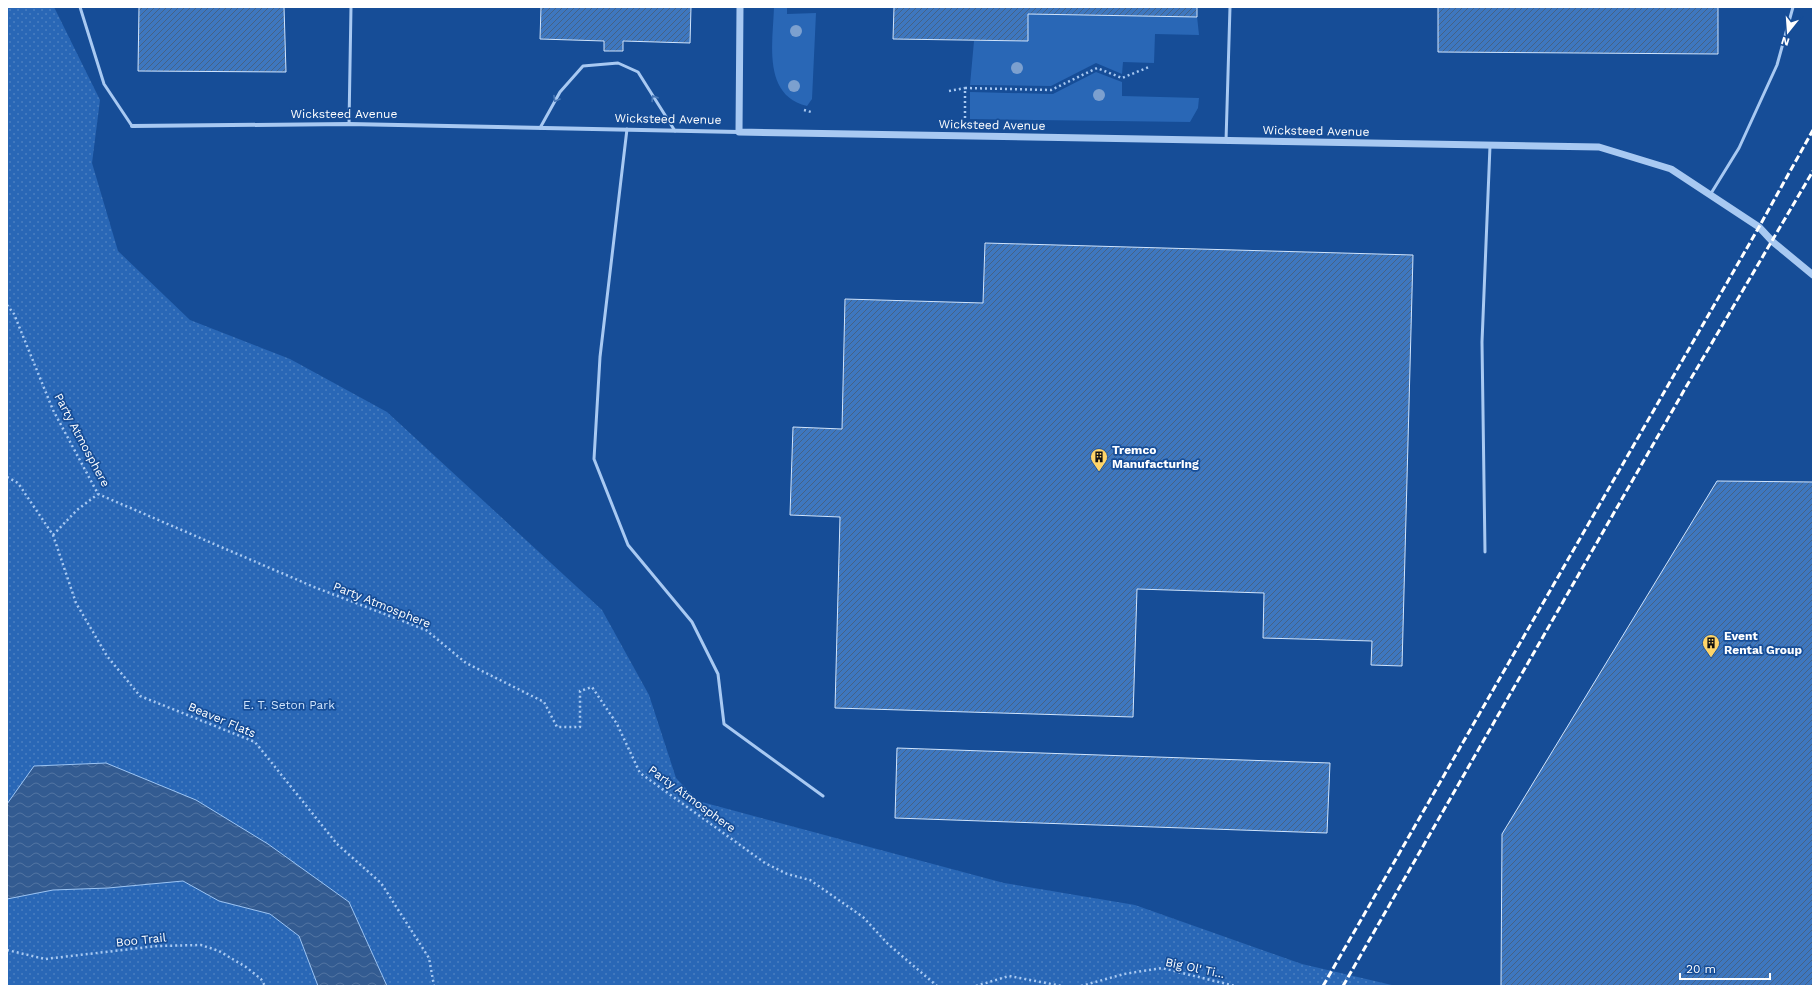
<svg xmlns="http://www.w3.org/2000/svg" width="1820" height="993" font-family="'Work Sans',sans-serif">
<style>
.grass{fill:#2967b6}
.park{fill:url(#park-dots)}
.water{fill:url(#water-waves);stroke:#9bc4f4}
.building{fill:url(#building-hatch);stroke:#d0e4fc}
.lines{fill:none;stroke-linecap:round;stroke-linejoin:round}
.path{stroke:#a8c9f2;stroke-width:2.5;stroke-dasharray:2 3;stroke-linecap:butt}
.service{stroke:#a8c9f2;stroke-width:3}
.minor{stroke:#a8c9f2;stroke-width:4}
.tertiary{stroke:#a8c9f2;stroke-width:7}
.rail{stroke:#fff;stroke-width:3;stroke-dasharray:7 3;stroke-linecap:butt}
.tree{fill:#7ca0cf}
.oneway{stroke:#4978b7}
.labels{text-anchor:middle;stroke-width:3.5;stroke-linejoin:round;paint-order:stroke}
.street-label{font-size:12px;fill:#fff;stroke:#164d97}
.poi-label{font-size:12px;font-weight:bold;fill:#fff;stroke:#164d97;text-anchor:start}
.park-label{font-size:12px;fill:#d0e4fc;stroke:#164d97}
</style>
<defs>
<pattern id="park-dots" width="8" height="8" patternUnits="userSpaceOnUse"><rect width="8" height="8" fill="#2967b6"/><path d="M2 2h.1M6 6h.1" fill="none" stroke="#497ec1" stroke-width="1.8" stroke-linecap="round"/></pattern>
<pattern id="water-waves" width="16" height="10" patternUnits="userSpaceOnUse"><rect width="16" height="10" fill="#335b91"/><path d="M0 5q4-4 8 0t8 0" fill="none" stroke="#5274a2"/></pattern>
<pattern id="building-hatch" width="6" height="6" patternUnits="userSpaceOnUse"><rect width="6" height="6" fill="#3e77bf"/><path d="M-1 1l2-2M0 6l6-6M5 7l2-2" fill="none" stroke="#456286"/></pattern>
</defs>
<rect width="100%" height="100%" fill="#164d97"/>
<path class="grass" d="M774,7H787V14L816,13L812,99L807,106C762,95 773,42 774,7Z
M1028,14L1197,16L1199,35L1155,34L1154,63L1123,62L1122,74L1096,63L1051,86L970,85L974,41H1027Z
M1096,72L1122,82V96L1199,98L1198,108L1190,122L970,119V92L1053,94Z"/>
<path class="park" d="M7,7H54L100,100L92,163L118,251L190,320L290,359L387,412L602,610L649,695L676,778L698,801L1004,883L1135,905L1302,964L1396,986H7Z"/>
<path class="water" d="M106,763L196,800L268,844L349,902L387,986H318L299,936L270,914L219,901L183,881L108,888L53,890L7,899V804L34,766Z"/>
<path class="building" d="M139,7H284L286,72L138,71Z
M541,7H691L690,43L623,41V51H604V41L540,39Z
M894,7H1197V17L1028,14V41L893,39Z
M1438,7H1718V54L1438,52Z
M985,243L1413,255L1402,666L1371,665L1372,641L1263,638L1264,593L1137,589L1133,717L835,708L840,517L790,515L793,427L842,429L845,299L983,303Z
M1717,481L1813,482V986H1501L1502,834Z
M897,748L1330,763L1327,833L895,818Z"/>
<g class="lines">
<path class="path" d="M949,91L965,88
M804,110L811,112
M965,118V88L1051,90L1097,68L1122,78L1149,67
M7,305L14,314L53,410L98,494L314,587L426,630L466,663L544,702L557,727H580V691L592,687L617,724L640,773L765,863L787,874L810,880L863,917L888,944L937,986
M7,477L18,483L53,535L76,603L107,656L140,696L255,742L337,844L381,883L429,958L434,986
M53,535L77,510L98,494
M7,950L45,959L157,946L201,945L219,951L246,967L261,979L265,986
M976,986L1009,976L1062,986
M1081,986L1124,974L1162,968L1235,986"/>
<path class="service" d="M80,7L104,84L132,126
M349,124L351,7
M540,128L560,92L583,66L618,63L638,72L675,131
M627,129L600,357L594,459L628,545L692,622L718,674L724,724L823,796
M1226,141L1230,7
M1710,195L1739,148L1777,65L1793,7
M1485,552L1482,342L1490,146"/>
<path class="minor" d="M132,126L349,124L739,132"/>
<path class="tertiary" d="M740,7L739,132L1599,147L1671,169L1759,227L1773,242L1813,275"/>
<path class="rail" d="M1323,986L1759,227L1813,130
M1343,986L1686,387L1813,171"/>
</g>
<g class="tree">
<circle cx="796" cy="31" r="6"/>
<circle cx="1017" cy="68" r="6"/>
<circle cx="794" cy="86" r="6"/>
<circle cx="1099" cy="95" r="6"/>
</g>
<defs><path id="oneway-chevron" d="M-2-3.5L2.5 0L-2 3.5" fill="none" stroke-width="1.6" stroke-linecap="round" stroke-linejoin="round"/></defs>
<g class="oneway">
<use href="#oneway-chevron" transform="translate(654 98) rotate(-122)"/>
<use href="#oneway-chevron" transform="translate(556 99) rotate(120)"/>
</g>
<defs>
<symbol id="building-pin" viewBox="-11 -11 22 30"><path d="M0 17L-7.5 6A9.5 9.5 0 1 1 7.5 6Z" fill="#ffd569" stroke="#164d97"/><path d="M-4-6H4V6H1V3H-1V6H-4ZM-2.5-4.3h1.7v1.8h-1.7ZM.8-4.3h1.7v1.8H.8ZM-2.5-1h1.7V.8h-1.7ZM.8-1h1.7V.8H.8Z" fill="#111"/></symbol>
</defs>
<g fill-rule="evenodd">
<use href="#building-pin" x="1089" y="447" width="20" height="27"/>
<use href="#building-pin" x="1701" y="633" width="20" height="27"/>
</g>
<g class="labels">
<g class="street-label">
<text x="344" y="118">Wicksteed Avenue</text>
<text transform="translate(668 119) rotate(1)" y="4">Wicksteed Avenue</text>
<text transform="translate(992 125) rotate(1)" y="4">Wicksteed Avenue</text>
<text transform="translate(1316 131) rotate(1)" y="4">Wicksteed Avenue</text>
<text transform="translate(82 440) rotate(62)" y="4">Party Atmosphere</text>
<text transform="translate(382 605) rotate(22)" y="4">Party Atmosphere</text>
<text transform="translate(222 720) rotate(23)" y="4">Beaver Flats</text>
<text transform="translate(692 799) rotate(36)" y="4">Party Atmosphere</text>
<text transform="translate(141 940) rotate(-6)" y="4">Boo Trail</text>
<text transform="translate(1195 968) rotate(12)" y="4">Big Ol' Ti...</text>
</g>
<g class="poi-label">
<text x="1112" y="454">Tremco<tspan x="1112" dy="14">Manufacturing</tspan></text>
<text x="1724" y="640">Event<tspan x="1724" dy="14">Rental Group</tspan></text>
</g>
<g class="park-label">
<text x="289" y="709">E. T. Seton Park</text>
</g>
</g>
<rect width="1820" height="993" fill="none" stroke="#ffffff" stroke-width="16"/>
<g transform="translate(1788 32) rotate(197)" stroke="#164d97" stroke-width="3" paint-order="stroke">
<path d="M0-3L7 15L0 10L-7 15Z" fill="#ffffff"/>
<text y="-6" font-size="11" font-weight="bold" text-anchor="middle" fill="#ffffff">N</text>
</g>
<path d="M1680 973v6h90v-6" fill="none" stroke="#ffffff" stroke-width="2"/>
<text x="1686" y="973" font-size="12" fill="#ffffff" stroke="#164d97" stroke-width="3" paint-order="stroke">20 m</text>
</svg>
